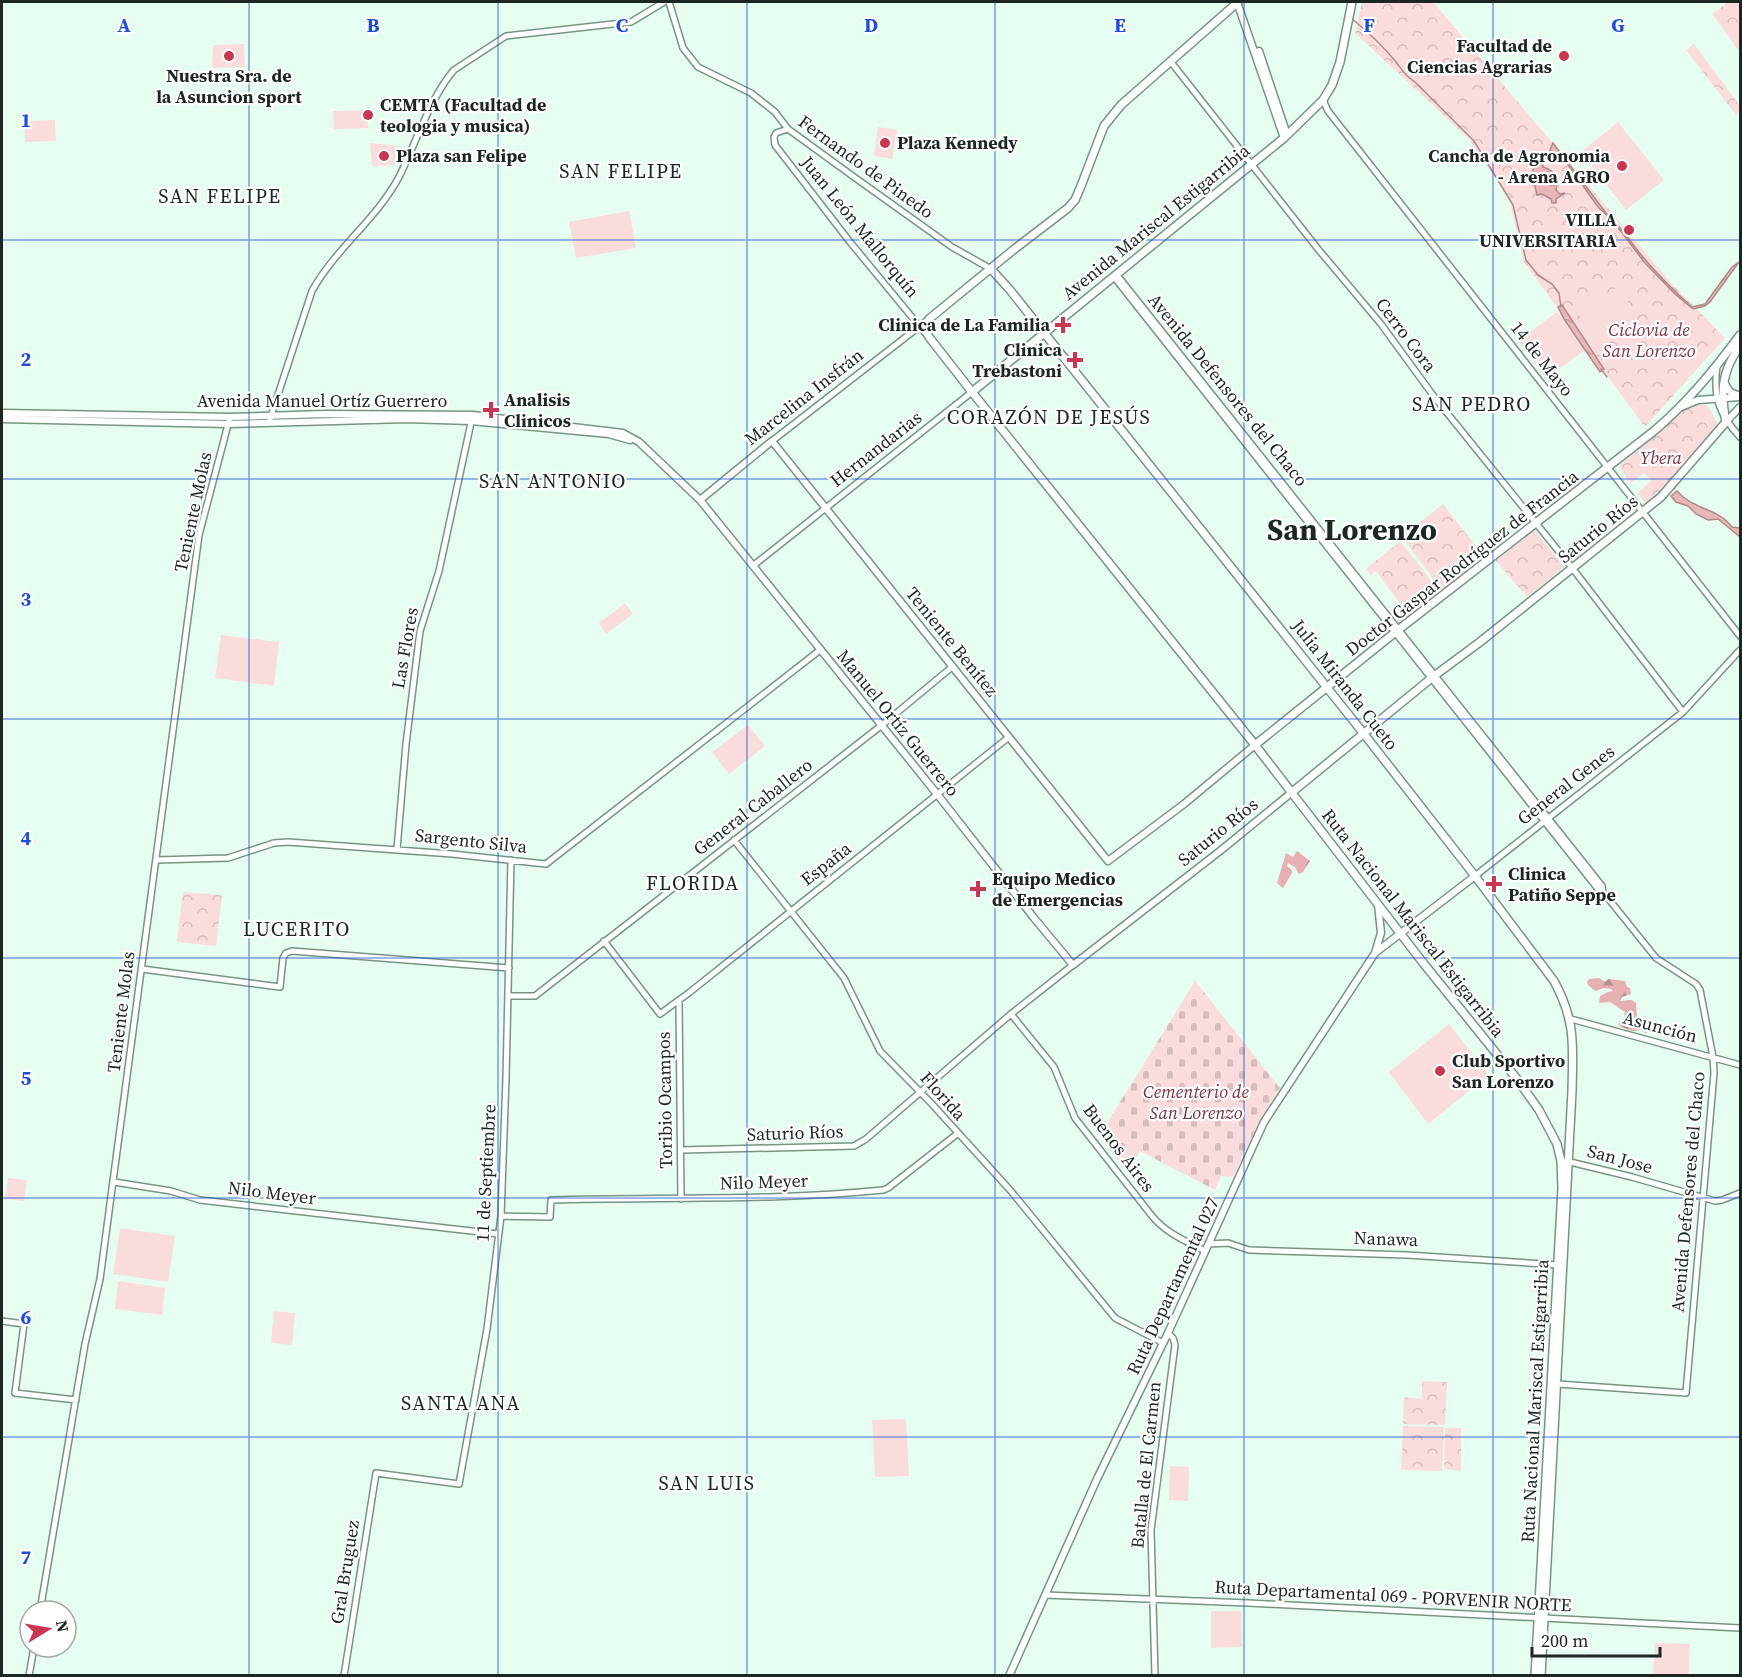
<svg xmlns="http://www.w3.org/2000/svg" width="1742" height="1677" font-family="'Source Serif 4',serif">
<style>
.forest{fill:url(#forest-firs)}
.cemetery{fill:url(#cemetery-stones)}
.park{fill:url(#park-crowns)}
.pitch{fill:#fbdcdd}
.water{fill:url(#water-ripples);stroke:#ad8b8b;stroke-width:1.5}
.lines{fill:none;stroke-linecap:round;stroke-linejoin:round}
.stream{stroke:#ad8b8b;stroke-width:1.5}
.secondary-casing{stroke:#779483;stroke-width:8}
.primary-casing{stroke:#779483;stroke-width:9}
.highway-casing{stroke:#779483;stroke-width:10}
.secondary{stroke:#fff;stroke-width:5}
.primary{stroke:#fff;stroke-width:6}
.highway{stroke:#fff;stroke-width:7}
.grid{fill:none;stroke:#1d4ed8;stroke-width:1.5;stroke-opacity:0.55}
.poi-dot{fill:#c73753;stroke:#fff;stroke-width:2}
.labels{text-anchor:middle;stroke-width:4.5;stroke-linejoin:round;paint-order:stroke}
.poi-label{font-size:18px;font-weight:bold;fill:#1b2720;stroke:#fff;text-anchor:start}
.street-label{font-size:18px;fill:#1b2720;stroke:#fff}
.park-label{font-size:18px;font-style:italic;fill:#78363e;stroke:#fff}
.neighbourhood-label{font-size:20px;letter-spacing:1.5px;fill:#1b2720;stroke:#fff}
.town-label{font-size:30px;font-weight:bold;fill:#1b2720;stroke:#fff}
.grid-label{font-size:20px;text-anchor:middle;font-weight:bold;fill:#1d4ed8;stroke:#fff;stroke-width:4.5;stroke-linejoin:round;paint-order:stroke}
</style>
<defs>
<pattern id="forest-firs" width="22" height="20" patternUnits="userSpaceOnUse" patternTransform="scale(1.5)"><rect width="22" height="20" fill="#e5afb3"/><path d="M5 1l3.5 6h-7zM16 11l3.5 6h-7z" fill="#b98e91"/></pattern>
<pattern id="cemetery-stones" width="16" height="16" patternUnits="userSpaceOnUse" patternTransform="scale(1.5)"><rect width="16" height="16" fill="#fbdcdd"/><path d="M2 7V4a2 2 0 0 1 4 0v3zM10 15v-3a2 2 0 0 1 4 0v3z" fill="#d7bdbd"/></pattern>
<pattern id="park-crowns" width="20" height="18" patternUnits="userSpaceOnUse" patternTransform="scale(1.5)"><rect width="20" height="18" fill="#fbdcdd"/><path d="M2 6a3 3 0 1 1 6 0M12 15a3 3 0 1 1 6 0" fill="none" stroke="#d7bdbd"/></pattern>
<pattern id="water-ripples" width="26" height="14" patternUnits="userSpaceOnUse" patternTransform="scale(1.5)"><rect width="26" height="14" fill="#ebb6b9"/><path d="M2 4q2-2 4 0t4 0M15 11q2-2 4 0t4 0" fill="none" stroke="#c99c9f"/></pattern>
</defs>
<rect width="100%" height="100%" fill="#e5feef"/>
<path class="forest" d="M1297,851L1310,861L1303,872L1299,874L1295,867L1288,863L1287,866L1292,870V873L1283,888L1277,883L1286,853L1293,857Z
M1599,978L1605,982L1608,979L1625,981L1627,987L1630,988L1631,994L1622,997L1620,1001L1632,1000L1636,1003L1637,1021L1640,1026L1644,1023L1648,1030L1647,1033L1643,1032L1642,1029C1633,1034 1629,1029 1619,1026V1021H1623L1626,1024L1631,1018L1629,1017L1627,1021L1624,1019L1625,1012L1610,1002L1599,1003L1600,996L1608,992L1613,991L1611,989L1604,988L1595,991L1588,985L1587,982L1589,979Z"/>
<path class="cemetery" d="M1195,981L1280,1088L1260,1120L1233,1177L1221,1176L1215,1190L1140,1151L1127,1172L1099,1136Z"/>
<path class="park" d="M1362,2H1433L1674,286L1725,338L1645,427L1524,262L1509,199L1469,139L1355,33Z
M1728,2H1737L1740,7V52L1712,14Z
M1694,44L1740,106V111L1736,115L1686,50Z
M1699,403L1708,406L1718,424L1668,486L1647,505L1637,493L1651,481L1644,473L1630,484L1619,466L1683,410L1690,405Z
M1443,504L1486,559L1444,593L1402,537Z
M1535,530L1564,567L1527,597L1495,560Z
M1400,541L1442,594L1400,627L1398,622L1400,604L1376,571L1370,575L1366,569Z
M183,892L222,895L216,946L177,942Z
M1422,1381L1447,1382L1445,1425L1403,1424L1404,1397L1422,1399Z
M1403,1426L1444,1427L1442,1471L1401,1470Z
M1445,1428H1461V1471L1444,1469Z"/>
<path class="pitch" d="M244,44L245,67L212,68L213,45Z
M367,110L368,128L334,129L333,111Z
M55,120L56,141L25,142L24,121Z
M1618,122L1664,180L1626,210L1581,152Z
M878,127L897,130L892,159L874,156Z
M370,143L398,146L395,165L372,166Z
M629,211L636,248L576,258L569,222Z
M1556,228L1565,244L1543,256L1535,240Z
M1619,286L1637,317L1595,342L1577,311Z
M1557,312L1585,350L1546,379L1518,341Z
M625,603L633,614L606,634L599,623Z
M221,635L279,642L274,686L215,678Z
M748,725L765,746L729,774L712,752Z
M1449,1024L1489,1075L1428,1124L1389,1072Z
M8,1178L27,1180L24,1201L5,1199Z
M120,1228L175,1236L168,1282L113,1274Z
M118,1281L165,1288L162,1315L115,1309Z
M274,1311L295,1313L292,1345L271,1343Z
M906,1419L909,1476L875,1477L872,1420Z
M1170,1466L1189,1467L1188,1501L1169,1500Z
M1211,1611H1241L1242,1647L1211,1648Z
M1655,1643L1690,1644L1689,1675H1653Z"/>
<path class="water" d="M1553,143L1606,213C1620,225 1630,241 1642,256C1657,274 1674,291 1692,307L1705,304L1732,267L1739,262L1710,302L1705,306L1693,309L1675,294L1645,263L1613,221L1598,207L1564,159L1550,150Z
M1541,162H1542L1543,167C1552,170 1555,173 1557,182L1553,184L1557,185L1556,190L1560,194L1565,193L1556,199V203H1552L1551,199L1542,194L1537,195L1535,186L1529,183L1534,167Z
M1562,305L1604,369L1600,372L1564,319L1558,307Z
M1677,491C1692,509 1718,508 1732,527L1740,528V537L1718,519L1708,520L1696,514L1688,506L1676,502L1671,496Z"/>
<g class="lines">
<path class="stream" d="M1351,18C1367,31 1383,46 1396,62C1402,70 1406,77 1415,82L1474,141L1513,205L1526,260L1538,275L1552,284L1559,293L1561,307
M1601,369L1607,377"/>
<defs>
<path id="secondary" d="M669,2L683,48L698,67L751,93L775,112L788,129L854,177L952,247L991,269
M1171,62L1318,249L1381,324L1435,398L1573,569L1683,712
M1323,100L1328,111L1740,636
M788,129L776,133L774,137L775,145L850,242L925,333
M1117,275L1602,886L1603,892
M1114,277L1598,889L1603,892L1656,958L1696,984L1700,990L1713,1057L1714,1073L1686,1393L1558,1384
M1717,366C1713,398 1719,414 1740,437
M270,419L312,291C335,249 376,220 399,177C415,145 431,96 454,70L506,36L631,22L664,2
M772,441L929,319
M754,565L972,392
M734,840L844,978L880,1051L931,1103L1010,1190L1115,1318L1163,1343
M397,849L406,744L420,631L439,571L472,418
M156,860L228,858L274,843L288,842L452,854L546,864L820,650
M1475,876L1683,712L1740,650
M604,941L660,1014L690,992L1009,737
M142,969L280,987L283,958L286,953L292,951L509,968
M508,996H535L882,725L952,667
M679,1001L681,1199
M1011,1014L1054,1067L1075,1118L1152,1216C1166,1233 1185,1241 1205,1251
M1571,1019L1740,1065
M681,1150L854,1146L866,1139L1011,1014L1073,965
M1566,1161L1632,1177L1715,1201L1722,1200L1740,1193
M114,1182L171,1191L200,1200L498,1234
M501,1216L550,1217L551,1200C662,1197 773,1201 883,1190L888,1188L957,1134
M1208,1244L1228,1243L1249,1250L1407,1255L1559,1265
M2,1321L24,1324L15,1393L76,1400
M1045,1595L1248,1603L1740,1628
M40,1611L85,1344L100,1279L199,535L230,417
M29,1676L34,1647
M344,1676L376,1473L459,1484L487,1329L501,1216L506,1078L511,860
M1155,1676L1151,1530L1175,1345L1173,1338L1168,1333"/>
<path id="primary" d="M1237,2L1284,138
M1259,51L1287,135
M1724,382L1730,392L1740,396
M1681,407L1698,400L1740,397
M2,413L230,417L325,414L473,415L623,433L639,442L700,500L937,794L1034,918L1073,965L1220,851L1291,793
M2,419L228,424L406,419L471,421L609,434L630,440
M1726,422L1740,407
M700,500L772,441L1108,861L1184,804L1255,745
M1375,953L1381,933L1378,904
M1009,1676L1097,1479L1168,1333L1264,1122L1375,953L1475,876"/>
<path id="highway" d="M1238,2L1121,105L1104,126L1081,186L1075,200L1068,208L1012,251L929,319L925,329L929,337L972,392L1255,745L1424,964L1517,1079L1539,1110L1557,1144L1561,1161L1562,1188L1535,1676
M991,269L1010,290L1364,734L1475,876L1554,981C1576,1021 1573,1047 1572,1091L1541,1676
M972,392L1284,138L1323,100L1332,85L1340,62L1352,2
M1255,745L1398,630L1654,431C1688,402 1714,370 1740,335
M1291,793L1434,676L1480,642L1661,497L1726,422C1720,392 1722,370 1740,346"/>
</defs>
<use href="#secondary" class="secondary-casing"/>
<use href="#primary" class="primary-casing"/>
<use href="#highway" class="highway-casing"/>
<use href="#secondary" class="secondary"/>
<use href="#primary" class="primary"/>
<use href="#highway" class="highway"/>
</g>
<path class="grid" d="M249,2V1676M498,2V1676M747,2V1676M995,2V1676M1244,2V1676M1493,2V1676M2,240H1740M2,479H1740M2,719H1740M2,958H1740M2,1198H1740M2,1437H1740"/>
<g class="poi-dot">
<circle cx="229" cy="56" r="6"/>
<circle cx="1564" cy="56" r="6"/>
<circle cx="368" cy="115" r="6"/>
<circle cx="885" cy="143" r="6"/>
<circle cx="384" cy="156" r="6"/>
<circle cx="1622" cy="166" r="6"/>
<circle cx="1629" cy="230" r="6"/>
<path d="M1060 316h6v6h6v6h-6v6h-6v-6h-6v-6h6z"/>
<path d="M1072 351h6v6h6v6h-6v6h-6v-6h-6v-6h6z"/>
<path d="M488 401h6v6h6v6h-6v6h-6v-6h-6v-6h6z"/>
<path d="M1491 875h6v6h6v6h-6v6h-6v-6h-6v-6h6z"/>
<path d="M975 880h6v6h6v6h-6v6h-6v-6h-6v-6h6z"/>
<circle cx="1440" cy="1071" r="6"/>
</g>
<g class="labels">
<g class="poi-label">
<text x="1552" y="52" text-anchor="end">Facultad de<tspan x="1552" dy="21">Ciencias Agrarias</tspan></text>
<text x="229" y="82" text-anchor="middle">Nuestra Sra. de<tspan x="229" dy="21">la Asuncion sport</tspan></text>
<text x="380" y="111">CEMTA (Facultad de<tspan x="380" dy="21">teologia y musica)</tspan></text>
<text x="897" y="149">Plaza Kennedy</text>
<text x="396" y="162">Plaza san Felipe</text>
<text x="1610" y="162" text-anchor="end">Cancha de Agronomia<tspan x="1610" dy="21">- Arena AGRO</tspan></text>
<text x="1617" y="226" text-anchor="end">VILLA<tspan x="1617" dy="21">UNIVERSITARIA</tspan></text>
<text x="1050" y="331" text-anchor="end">Clinica de La Familia</text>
<text x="1062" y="356" text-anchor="end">Clinica<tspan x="1062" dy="21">Trebastoni</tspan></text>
<text x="504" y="406">Analisis<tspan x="504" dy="21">Clinicos</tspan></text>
<text x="1508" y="880">Clinica<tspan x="1508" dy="21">Patiño Seppe</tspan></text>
<text x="992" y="885">Equipo Medico<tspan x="992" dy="21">de Emergencias</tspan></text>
<text x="1452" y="1067">Club Sportivo<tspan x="1452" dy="21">San Lorenzo</tspan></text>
</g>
<g class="street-label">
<text transform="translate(866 167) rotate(36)" y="6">Fernando de Pinedo</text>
<text transform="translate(1156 222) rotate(-39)" y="6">Avenida Mariscal Estigarribia</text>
<text transform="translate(860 227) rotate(51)" y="6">Juan León Mallorquín</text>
<text transform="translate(1406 335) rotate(53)" y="6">Cerro Cora</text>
<text transform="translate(1542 359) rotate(52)" y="6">14 de Mayo</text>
<text transform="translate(1228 390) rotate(51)" y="6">Avenida Defensores del Chaco</text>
<text transform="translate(804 397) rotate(-38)" y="6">Marcelina Insfrán</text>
<text x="322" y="407">Avenida Manuel Ortíz Guerrero</text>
<text transform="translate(876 449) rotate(-38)" y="6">Hernandarias</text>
<text transform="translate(193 512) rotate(-78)" y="6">Teniente Molas</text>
<text transform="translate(1598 529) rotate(-39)" y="6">Saturio Ríos</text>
<text transform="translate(1462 563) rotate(-38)" y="6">Doctor Gaspar Rodríguez de Francia</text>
<text transform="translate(952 642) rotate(51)" y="6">Teniente Benítez</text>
<text transform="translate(405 648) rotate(-80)" y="6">Las Flores</text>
<text transform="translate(1345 685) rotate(52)" y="6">Julia Miranda Cueto</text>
<text transform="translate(898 723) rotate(51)" y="6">Manuel Ortíz Guerrero</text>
<text transform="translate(1566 785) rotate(-38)" y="6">General Genes</text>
<text transform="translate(753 807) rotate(-38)" y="6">General Caballero</text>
<text transform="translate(1218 832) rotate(-39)" y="6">Saturio Ríos</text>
<text transform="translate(471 841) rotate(6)" y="6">Sargento Silva</text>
<text transform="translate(826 864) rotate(-38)" y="6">España</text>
<text transform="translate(1413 923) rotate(52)" y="6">Ruta Nacional Mariscal Estigarribia</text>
<text transform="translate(121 1012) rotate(-83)" y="6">Teniente Molas</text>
<text transform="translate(1660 1027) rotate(15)" y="6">Asunción</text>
<text transform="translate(943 1096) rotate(48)" y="6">Florida</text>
<text transform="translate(665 1100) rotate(-91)" y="6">Toribio Ocampos</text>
<text transform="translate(795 1133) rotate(-2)" y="6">Saturio Ríos</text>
<text transform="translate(1119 1148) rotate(53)" y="6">Buenos Aires</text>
<text transform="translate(1620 1159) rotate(15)" y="6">San Jose</text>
<text transform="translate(486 1173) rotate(-87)" y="6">11 de Septiembre</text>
<text transform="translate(764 1182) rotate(-2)" y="6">Nilo Meyer</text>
<text transform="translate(1688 1192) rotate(-85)" y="6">Avenida Defensores del Chaco</text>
<text transform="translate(272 1193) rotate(7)" y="6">Nilo Meyer</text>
<text transform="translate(1386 1239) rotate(2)" y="6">Nanawa</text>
<text transform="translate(1173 1286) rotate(-65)" y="6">Ruta Departamental 027</text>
<text transform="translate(1535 1401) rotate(-87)" y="6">Ruta Nacional Mariscal Estigarribia</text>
<text transform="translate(1146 1465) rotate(-84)" y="6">Batalla de El Carmen</text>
<text transform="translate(345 1572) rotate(-81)" y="6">Gral Bruguez</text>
<text transform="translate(1393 1596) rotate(3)" y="6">Ruta Departamental 069 - PORVENIR NORTE</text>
</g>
<g class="park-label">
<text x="1649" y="336">Ciclovia de<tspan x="1649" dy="21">San Lorenzo</tspan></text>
<text x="1661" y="464">Ybera</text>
<text x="1196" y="1098">Cementerio de<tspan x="1196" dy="21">San Lorenzo</tspan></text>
</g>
<g class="neighbourhood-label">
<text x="621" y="178">SAN FELIPE</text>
<text x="220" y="203">SAN FELIPE</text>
<text x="1472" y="411">SAN PEDRO</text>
<text x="1049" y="424">CORAZÓN DE JESÚS</text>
<text x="553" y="488">SAN ANTONIO</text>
<text x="693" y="890">FLORIDA</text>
<text x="297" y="936">LUCERITO</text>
<text x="461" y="1410">SANTA ANA</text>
<text x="707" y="1490">SAN LUIS</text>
</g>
<g class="town-label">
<text x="1352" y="540">San Lorenzo</text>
</g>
</g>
<g class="grid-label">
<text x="124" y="32">A</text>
<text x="373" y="32">B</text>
<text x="622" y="32">C</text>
<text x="871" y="32">D</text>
<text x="1120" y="32">E</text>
<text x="1369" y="32">F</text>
<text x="1618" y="32">G</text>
<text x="26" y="127">1</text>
<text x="26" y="366">2</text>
<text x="26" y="606">3</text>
<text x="26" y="845">4</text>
<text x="26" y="1085">5</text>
<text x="26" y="1324">6</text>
<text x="26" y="1564">7</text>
</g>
<rect width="1742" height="1677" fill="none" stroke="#1b2720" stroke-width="6"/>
<g transform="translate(48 1629) rotate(79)"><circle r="28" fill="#ffffff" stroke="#a4a9a6" stroke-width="1.5"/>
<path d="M0-4.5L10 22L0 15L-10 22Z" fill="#c73753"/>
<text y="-9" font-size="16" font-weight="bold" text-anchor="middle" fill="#1b2720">N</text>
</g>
<path d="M1532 1647v9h128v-9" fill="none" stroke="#1b2720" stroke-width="3"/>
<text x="1541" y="1647" font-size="18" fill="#1b2720" stroke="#ffffff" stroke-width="4.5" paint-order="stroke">200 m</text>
</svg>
